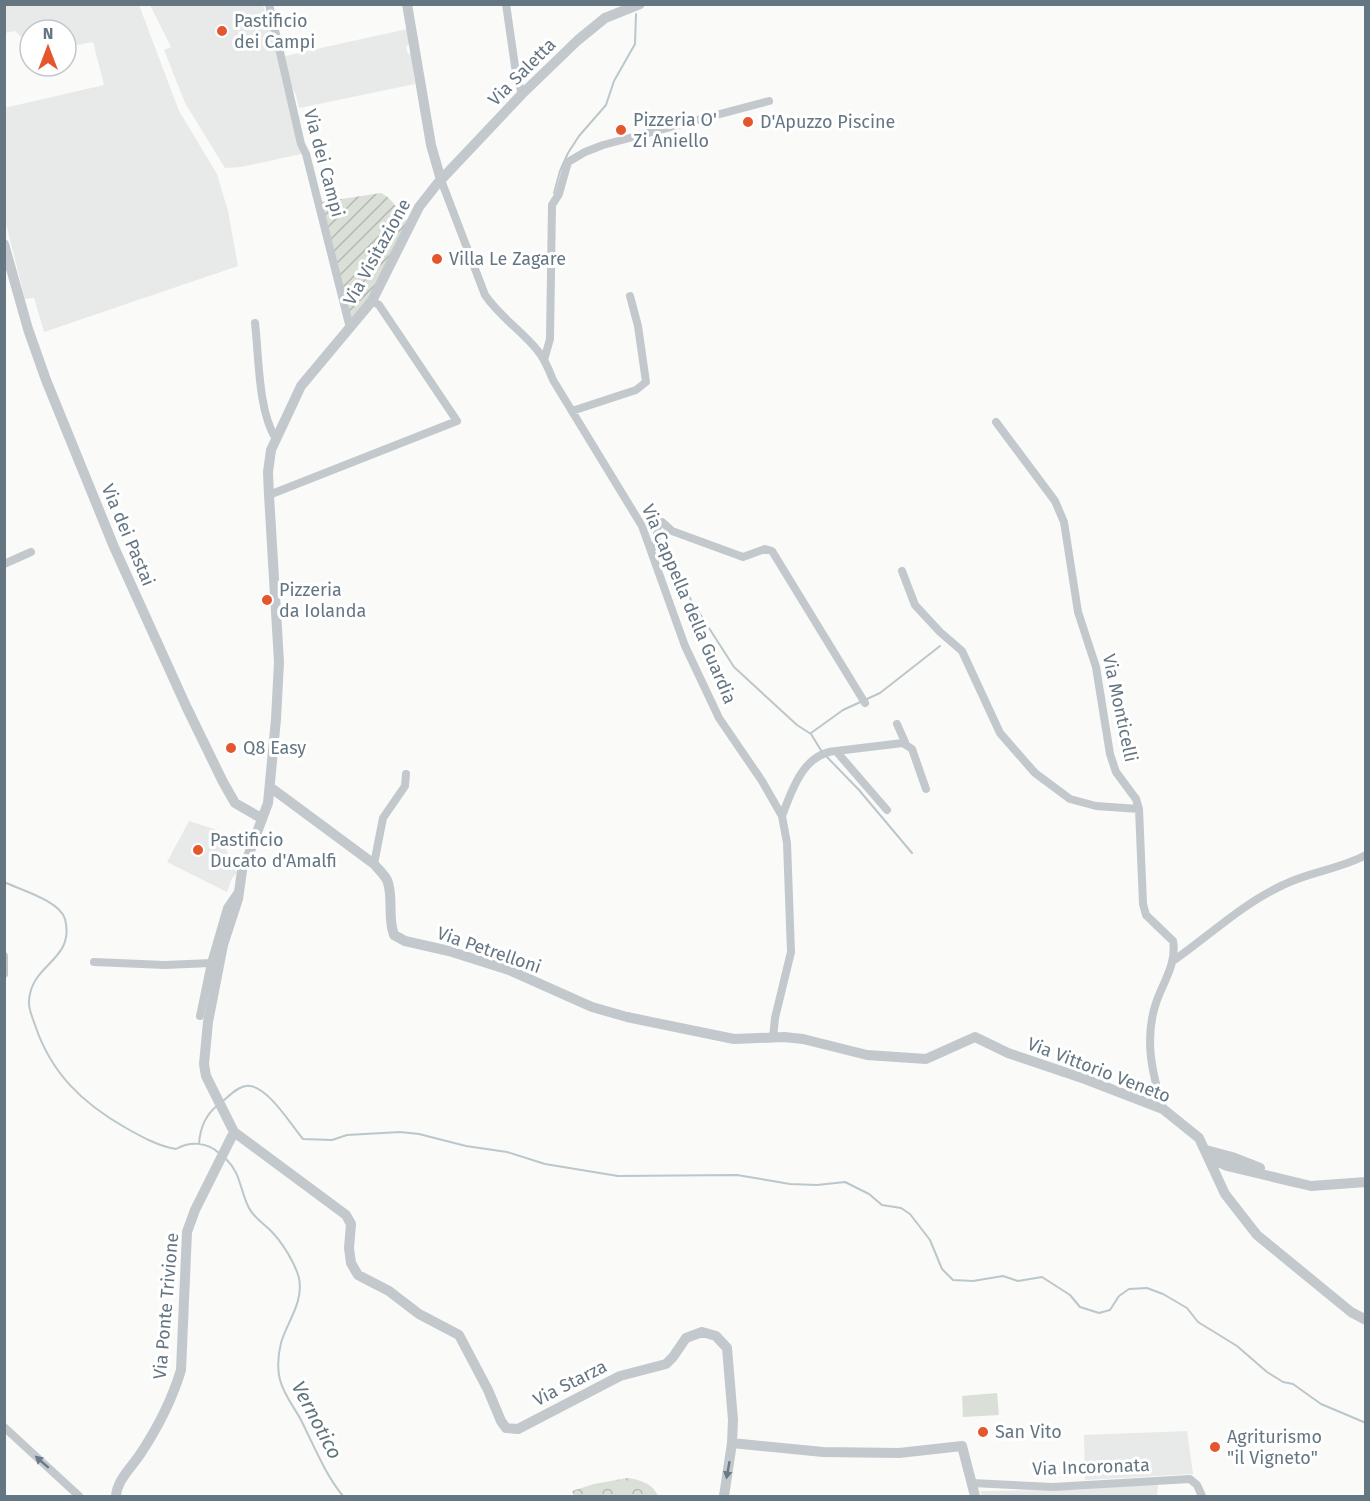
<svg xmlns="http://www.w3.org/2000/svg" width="1370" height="1501" font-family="'Fira Sans',sans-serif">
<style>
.built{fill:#e8e9e9}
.park{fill:url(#park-crowns)}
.garden{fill:url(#garden-furrows)}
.pitch{fill:#dadfd7}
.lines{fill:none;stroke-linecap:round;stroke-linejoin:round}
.stream{stroke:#bbc7cb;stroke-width:2}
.minor{stroke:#c3c8cc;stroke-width:8}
.tertiary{stroke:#c3c8cc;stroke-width:10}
.oneway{fill:#6a7a87}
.poi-dot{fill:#e4572e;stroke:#fff;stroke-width:2}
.labels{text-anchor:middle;stroke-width:6;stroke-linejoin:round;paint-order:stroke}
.poi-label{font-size:18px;fill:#657683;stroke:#fff;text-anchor:start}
.street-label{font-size:18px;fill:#657683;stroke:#fff}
.water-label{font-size:20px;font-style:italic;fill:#60757c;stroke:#fff}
</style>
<defs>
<pattern id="park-crowns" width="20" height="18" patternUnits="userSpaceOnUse" patternTransform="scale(1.5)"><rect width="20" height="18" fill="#dadfd7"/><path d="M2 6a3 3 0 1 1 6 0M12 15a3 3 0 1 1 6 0" fill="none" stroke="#b4b9b4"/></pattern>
<pattern id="garden-furrows" width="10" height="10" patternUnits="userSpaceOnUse" patternTransform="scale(1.5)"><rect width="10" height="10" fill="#dadfd7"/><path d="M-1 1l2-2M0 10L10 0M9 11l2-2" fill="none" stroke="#b4b9b4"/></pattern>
</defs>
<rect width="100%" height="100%" fill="#fafaf8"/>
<path class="built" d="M5,5H139L179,111L217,174L228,211L238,266L44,332L34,298L25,299L5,220L4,108L104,85L93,42L66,47V30H30V48L26,41L15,31L5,33Z
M150,5H263L267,20L269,19L301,154L241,167L225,168L185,103L164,50L171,47Z
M407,29L409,44L406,47L408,54H411L415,84L299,108L296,95L290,84L285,56Z
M189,821L217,830L237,873L232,878L227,892L167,862Z
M1187,1431L1193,1474L1085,1480L1084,1435Z
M1158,1484L1157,1496H982L980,1491L1073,1490Z"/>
<path class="park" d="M627,1478C641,1480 652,1483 658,1496H574L572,1491L594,1484Z"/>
<path class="garden" d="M381,193C396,201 396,210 407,221L370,297L351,320L322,202Z"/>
<path class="pitch" d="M997,1393L999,1415L963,1417L962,1396Z"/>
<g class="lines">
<path class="stream" d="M554,193L560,171L568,153L579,136L606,105L614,81L635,44L636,14
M659,545L669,555L691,600L734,667L797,725L811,734L822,752
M811,733L843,710L880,693L940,646
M826,756L859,790L912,853
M4,882C21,890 60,901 65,919C75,958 36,963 30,994C27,1005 31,1014 35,1025C51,1073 82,1103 126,1128C142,1137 158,1146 176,1149C190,1141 207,1142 219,1153
M222,1102C229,1096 237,1087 246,1086C266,1083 291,1125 303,1139L332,1140L347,1135L400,1132L419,1134L466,1146L507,1152L545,1164L618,1176L737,1175L790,1184L817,1185L845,1182L869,1194L882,1205L901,1208L910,1214L930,1240L942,1269L953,1280L973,1281L1003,1276L1018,1281L1042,1277L1070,1295L1080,1307L1099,1313L1110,1310L1119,1296L1129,1289L1147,1288L1163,1294L1187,1308L1198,1322L1237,1346L1267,1372L1283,1382L1293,1384L1321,1404L1366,1423
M199,1144C200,1128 205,1115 218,1105
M226,1159C241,1173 240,1191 249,1208C254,1218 263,1223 271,1231C282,1242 295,1263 299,1278C304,1302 287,1322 281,1343C278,1355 277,1368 280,1380C284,1395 294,1407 301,1420C314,1446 325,1474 343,1496"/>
<path class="minor" d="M269,4L301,144L306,154L350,328
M506,4L516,73L522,94
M441,180L485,295C500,317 521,330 538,351C545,359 549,370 553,380L642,526L685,646L719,718L762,781L782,816L787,843L791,952L775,1018L773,1038
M255,323C259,357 258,411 276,439
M544,360L550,339L552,205L559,194L568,162L585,152L603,145L769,101
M572,411L636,390L646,382L638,326L630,296
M996,422L1055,501L1064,522L1078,612L1096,667L1110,754L1116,772L1136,799L1139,809L1143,904L1146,915L1173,941C1177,964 1163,982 1156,1003C1144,1039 1152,1073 1163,1109
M269,495L457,421L379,305L372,301
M651,550L656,543L658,524L662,522L672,531L743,557L765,549L772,551L865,703
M4,564L31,552
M902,571L915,605L940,632L962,651L1000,733L1035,773L1070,799L1096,806L1139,809
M897,724L905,742L903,743
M903,743L912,749L926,789
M836,751L903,743
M782,816C792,789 804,753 836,751L887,810
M374,864L383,818L405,786L406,774
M4,956V974
M1173,961C1210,935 1242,904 1283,885C1309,872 1340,869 1366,855
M94,962L165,965L211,963L227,908L240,889
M200,1016L211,963
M4,1427L79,1496
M972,1483L1053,1487L1190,1479L1197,1485L1202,1496"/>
<path class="tertiary" d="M407,4L431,145L441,180
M4,244L28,329L46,380L114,547L186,706L223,782L235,803L261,818
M270,787L374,864C378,869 384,874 387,880C394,896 387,917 394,935L405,941L449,951L509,970L592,1007L627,1017L734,1039L784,1037L803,1039L867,1055L926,1059L975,1037L1008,1053L1085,1079L1163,1109L1199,1138L1225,1194L1257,1235L1351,1312L1366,1320
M246,862L268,803L276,719L279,662L269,495L268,472L271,450L301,386L372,301L419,207L437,184L522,94L578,40L605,18L640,4
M242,871L238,899L223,945L208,1022L204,1064L206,1076L234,1132L346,1215L351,1224L349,1248L351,1263L358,1275L389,1291L419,1314L459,1335L488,1390L501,1421L506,1428L518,1429L620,1376L666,1364L673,1357L686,1338L702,1332L716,1336L727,1348L733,1420L732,1443L823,1452L899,1453L962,1446L975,1496
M1206,1150L1232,1157L1260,1168
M1209,1158L1227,1166L1311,1186L1366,1182
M116,1496C117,1480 132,1467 141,1453C158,1427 172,1400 181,1370L187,1232L195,1210L234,1132
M724,1496L732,1443"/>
</g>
<defs><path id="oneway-solid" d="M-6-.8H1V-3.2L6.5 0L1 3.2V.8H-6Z" transform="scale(1.5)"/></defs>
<g class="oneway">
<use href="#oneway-solid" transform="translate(42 1462) rotate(-139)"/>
<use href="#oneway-solid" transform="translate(728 1470) rotate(100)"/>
</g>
<g class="poi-dot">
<circle cx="222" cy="31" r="6"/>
<circle cx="748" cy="122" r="6"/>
<circle cx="621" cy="130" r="6"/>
<circle cx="437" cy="259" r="6"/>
<circle cx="267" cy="600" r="6"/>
<circle cx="231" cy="748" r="6"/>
<circle cx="198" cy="850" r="6"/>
<circle cx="983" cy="1432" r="6"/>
<circle cx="1215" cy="1447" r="6"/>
</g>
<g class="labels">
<g class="poi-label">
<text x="234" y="27">Pastificio<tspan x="234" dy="21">dei Campi</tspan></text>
<text x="633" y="126">Pizzeria O'<tspan x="633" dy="21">Zi Aniello</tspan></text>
<text x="760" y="128">D'Apuzzo Piscine</text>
<text x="449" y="265">Villa Le Zagare</text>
<text x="279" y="596">Pizzeria<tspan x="279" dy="21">da Iolanda</tspan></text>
<text x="243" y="754">Q8 Easy</text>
<text x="210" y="846">Pastificio<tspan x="210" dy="21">Ducato d'Amalfi</tspan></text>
<text x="995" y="1438">San Vito</text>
<text x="1227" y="1443">Agriturismo<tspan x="1227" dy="21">"il Vigneto"</tspan></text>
</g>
<g class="street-label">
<text transform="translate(522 72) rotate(-45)" y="6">Via Saletta</text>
<text transform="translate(324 163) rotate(75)" y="6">Via dei Campi</text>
<text transform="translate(377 252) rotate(-61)" y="6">Via Visitazione</text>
<text transform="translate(128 535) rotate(67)" y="6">Via dei Pastai</text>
<text transform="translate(689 604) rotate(67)" y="6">Via Cappella della Guardia</text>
<text transform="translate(1120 708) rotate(78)" y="6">Via Monticelli</text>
<text transform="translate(489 950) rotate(19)" y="6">Via Petrelloni</text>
<text transform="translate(1099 1070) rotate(21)" y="6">Via Vittorio Veneto</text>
<text transform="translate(166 1306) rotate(-85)" y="6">Via Ponte Trivione</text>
<text transform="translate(570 1383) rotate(-27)" y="6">Via Starza</text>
<text transform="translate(1091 1467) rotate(-2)" y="6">Via Incoronata</text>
</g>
<g class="water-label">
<text transform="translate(317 1420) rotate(62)" y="7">Vernotico</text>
</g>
</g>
<rect width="1370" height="1501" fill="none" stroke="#657683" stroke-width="12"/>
<g transform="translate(48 48)"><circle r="28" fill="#ffffff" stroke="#c1c8cd" stroke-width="1.5"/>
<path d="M0-4.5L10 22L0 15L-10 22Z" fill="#e4572e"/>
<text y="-9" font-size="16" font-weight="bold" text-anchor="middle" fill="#657683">N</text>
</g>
</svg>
